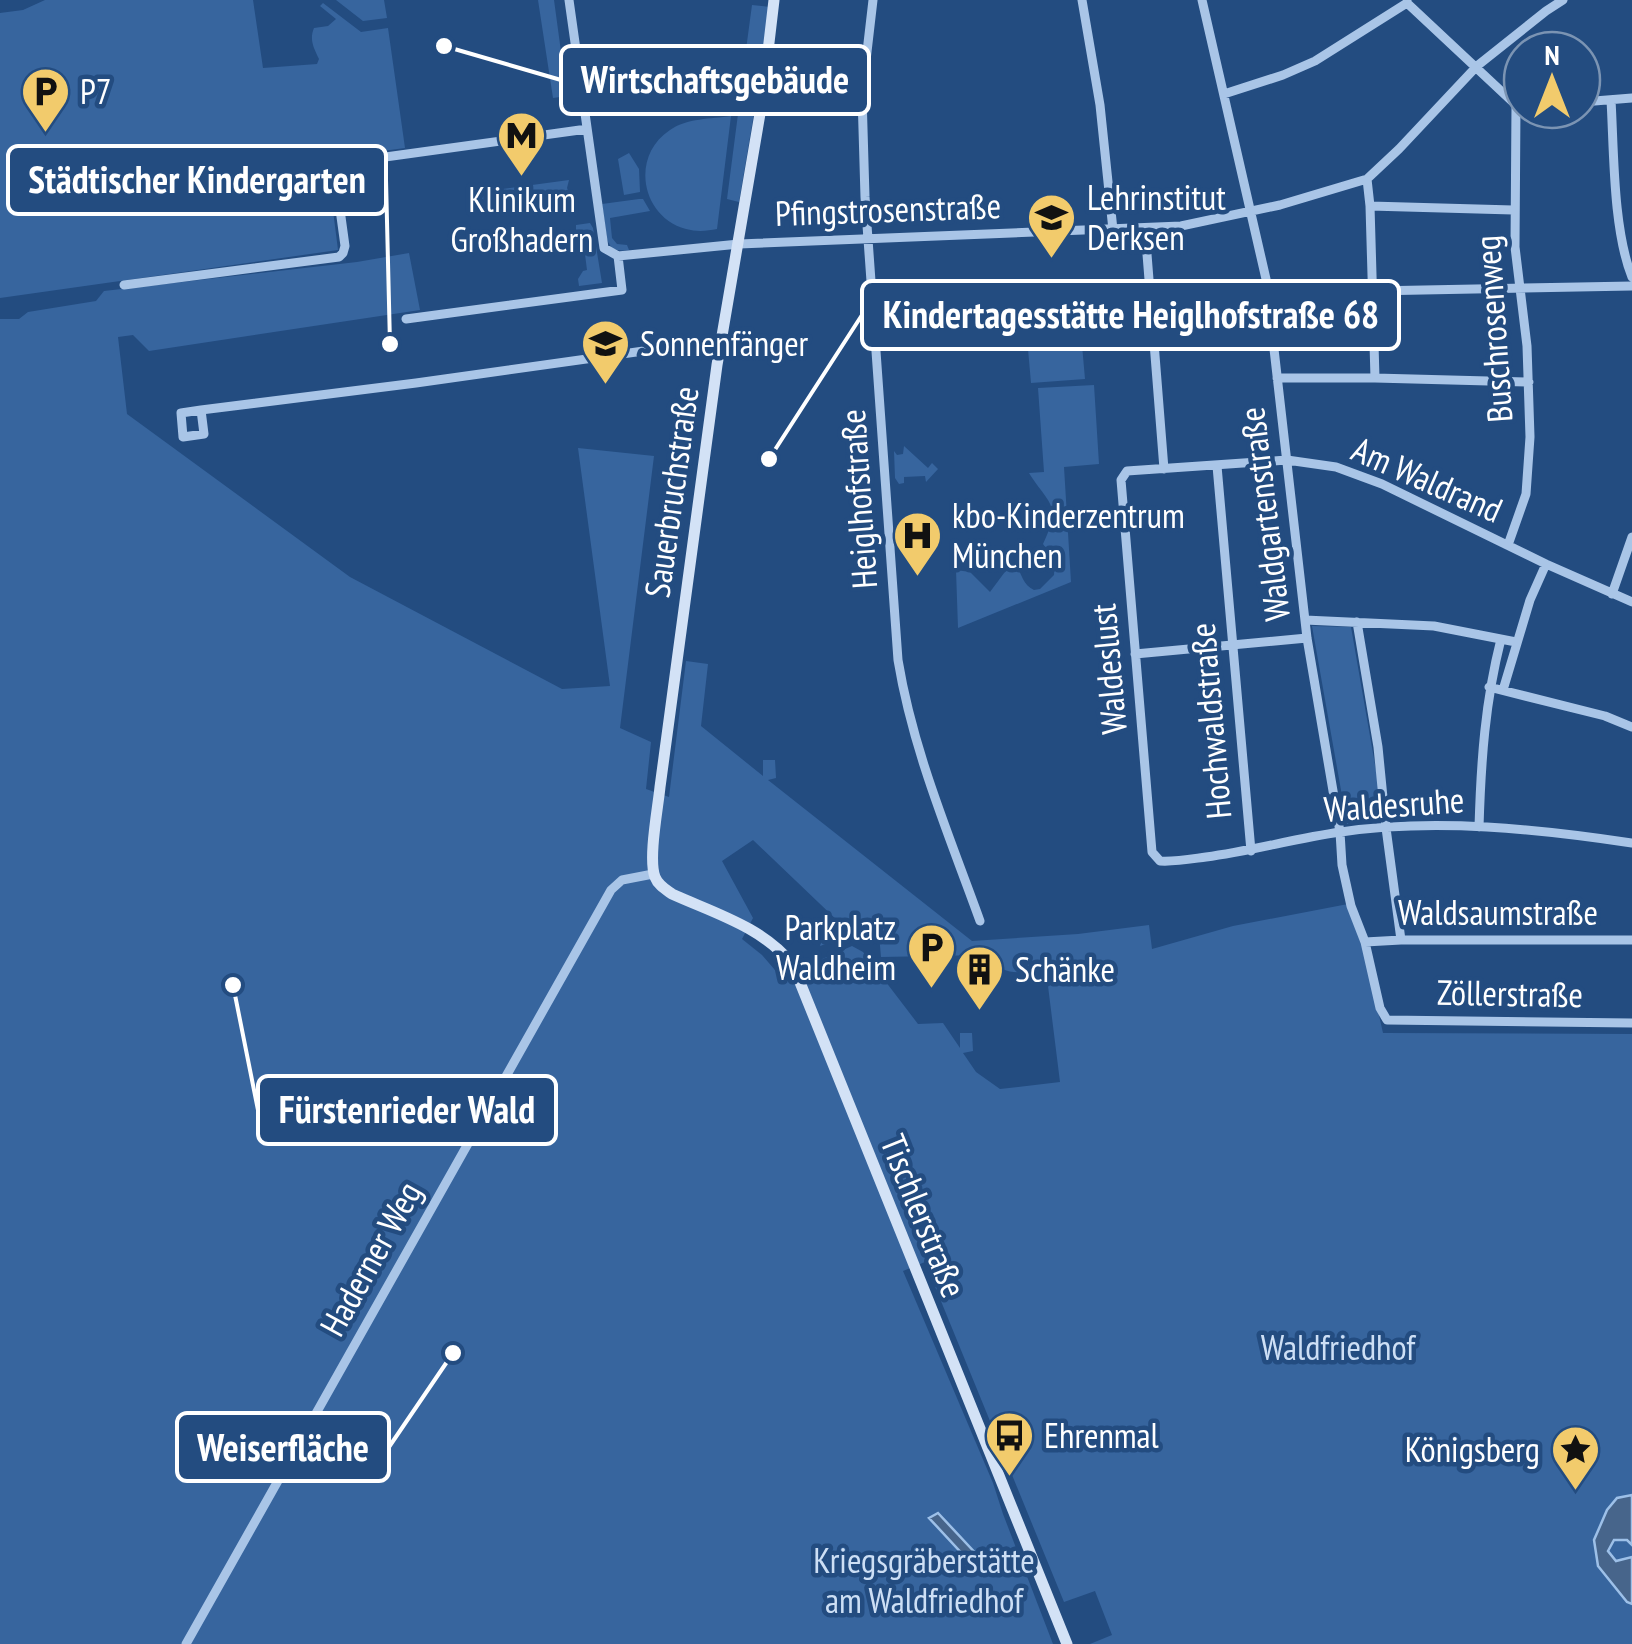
<svg xmlns="http://www.w3.org/2000/svg" width="1632" height="1644" font-family="'PT Sans Narrow',sans-serif">
<style>
.green{fill:#37659e;fill-rule:evenodd}
.water{fill:#47658b;stroke:#9dc0e8;stroke-width:2.5}
.lines{fill:none;stroke-linecap:round;stroke-linejoin:round}
.street{stroke:#a9c5e7;stroke-width:9}
.secondary{stroke:#d3e2f6;stroke-width:11}
.labels{text-anchor:middle;stroke-width:9;stroke-linejoin:round;paint-order:stroke}
.poi-label{font-size:35px;fill:#fff;stroke:#234c80;text-anchor:start}
.street-label{font-size:35px;fill:#fff;stroke:#234c80}
.park-label{font-size:35px;fill:#cddff5;stroke:#234c80}
.leader{fill:none;stroke:#fff;stroke-width:4}
.callout-dot{fill:#fff;stroke:#234c80;stroke-width:4}
.callout{fill:#234c80;stroke:#fff;stroke-width:4}
.callout-label{font-size:38px;text-anchor:middle;font-weight:bold;fill:#fff}
</style>
<rect width="100%" height="100%" fill="#234c80"/>
<path class="green" d="M45,0H253L263,68L317,64L319,59C314,48 309,40 314,28L328,26L336,19L320,6L323,3L361,32L388,28L405,148L338,157L328,171L338,250L0,298V13L23,10Z
M336,0H384L387,18L363,21Z
M538,0H554L567,96L553,98Z
M752,5L770,7L755,108L738,109Z
M749,113H754L739,202L727,199L738,114Z
M731,116L717,229C707,231 697,232 686,229C641,217 630,156 670,130C687,118 711,119 731,116Z
M629,153L639,169L640,192L624,195L618,159Z
M569,180L567,188L570,194L489,205L482,198L487,191Z
M639,199H643L650,211L610,218L612,238L617,244L627,245L629,250C618,251 611,251 607,239L602,204Z
M590,223L593,228L602,283L579,286L578,279L583,271L587,270L582,231H576V225Z
M409,253L420,310L149,351L133,335L118,337L127,414L350,577L562,689L610,686L578,448L654,456L620,728L651,742L646,789L669,797L686,661L708,664L701,726L763,776V760H775L776,778L768,780L972,941L1078,934L1149,925L1152,949L1233,926L1348,904L1363,944L1383,1033L1632,1034V1644H1090L1112,1635L1095,1591L1064,1602L925,1262L903,1271L993,1483L1003,1514L1053,1644H0V319H19L28,312L96,301L104,291L357,262ZM753,840L841,924L824,932L820,946C840,939 857,930 879,934L881,957L984,955C1006,977 1016,973 1046,970L1060,1082L1000,1089L976,1072L963,1053L973,1051L972,1033H960V1048L943,1023L918,1024L863,952L852,946L781,977L762,955L742,939L753,918L722,861Z
M1082,345L1085,379L1031,383L1028,349Z
M1094,385L1099,464L1064,467L1071,582L958,628L956,570L970,572L990,592L1013,561C1022,571 1021,584 1034,590L1040,589L1054,575C1055,566 1051,558 1042,554L1048,551L1043,544C1062,503 1049,505 1029,473L1044,472L1038,388Z
M904,446L928,468L932,463L938,469L926,482L925,476L904,477V483L899,484L895,478L894,451L897,455L903,454Z
M1312,626L1351,627L1382,805V821L1347,824Z"/>
<path class="water" d="M1632,1495V1545L1627,1540H1614L1608,1551L1616,1561L1632,1557V1604L1627,1602L1598,1566L1594,1540L1607,1510L1617,1498Z
M938,1513L980,1558L981,1574L929,1518Z"/>
<g class="lines">
<path class="street" d="M569,0L604,248L618,256L739,244L1181,226L1280,205L1367,179L1399,149L1477,66L1546,11L1563,0
M873,0L862,95L865,197L898,660C913,751 949,835 980,921
M1082,0L1100,105L1113,230
M1202,0L1266,279L1307,638L1340,832L1342,865L1351,906L1365,942L1380,1008L1387,1020L1632,1023
M1407,0V3L1516,105L1521,106
M1224,94L1283,75L1315,61L1407,3
M1611,100C1614,152 1613,230 1632,277
M1582,102L1632,98
M1367,179L1370,206L1375,378
M1370,206L1513,210
M1145,229L1164,469
M124,285L339,257L343,253L345,246L335,173L336,167L342,163L587,129
M1372,291L1632,286
M406,319L622,290L618,256
M1277,378H1375L1529,382
M201,410L416,383L722,340
M201,410L204,434L183,437L181,413Z
M1217,466L1251,851
M1508,545L1526,494L1530,437L1527,346L1515,247L1516,105
M1612,594L1632,537
M1632,602L1546,564L1382,484L1336,467L1287,460L1127,471L1121,480L1152,852L1160,861C1175,862 1191,859 1206,857C1252,851 1296,838 1341,832C1435,818 1539,829 1632,843
M1305,620L1434,626L1516,642
M1357,622L1378,747L1386,828L1401,940
M1135,654L1307,638
M1489,687L1605,716L1632,727
M1503,690L1530,600L1546,564
M1479,827C1481,761 1485,702 1501,639
M1365,942L1401,940H1632
M186,1644L611,890L622,880L653,874"/>
<path class="secondary" d="M774,0L762,102L717,365L660,787C658,808 648,859 655,877C658,885 665,889 672,894C714,913 763,927 793,965L1067,1644"/>
</g>
<defs>
<symbol id="parking-pin" viewBox="-11 -11 22 30"><path d="M0 17L-7.5 6A9.5 9.5 0 1 1 7.5 6Z" fill="#f2cb6c" stroke="#234c80"/><path d="M-3.5-5.5H1a3.5 3.5 0 0 1 0 7H-1V5.5H-3.5ZM-1-3.4V-.6H.8a1.4 1.4 0 0 0 0-2.8Z" fill="#111"/></symbol>
<symbol id="metro-pin" viewBox="-11 -11 22 30"><path d="M0 17L-7.5 6A9.5 9.5 0 1 1 7.5 6Z" fill="#f2cb6c" stroke="#234c80"/><path d="M-5.5 5V-5H-3L0 0L3-5H5.5V5H3V-.5L0 4L-3-.5V5Z" fill="#111"/></symbol>
<symbol id="school-pin" viewBox="-11 -11 22 30"><path d="M0 17L-7.5 6A9.5 9.5 0 1 1 7.5 6Z" fill="#f2cb6c" stroke="#234c80"/><path d="M0-5L7-2L0 1L-7-2ZM-4 1L0 2.5L4 1V4Q0 6-4 4Z" fill="#111"/></symbol>
<symbol id="hospital-pin" viewBox="-11 -11 22 30"><path d="M0 17L-7.5 6A9.5 9.5 0 1 1 7.5 6Z" fill="#f2cb6c" stroke="#234c80"/><path d="M-5-5h3v3.5h4V-5h3V5h-3V1.5h-4V5h-3Z" fill="#111"/></symbol>
<symbol id="building-pin" viewBox="-11 -11 22 30"><path d="M0 17L-7.5 6A9.5 9.5 0 1 1 7.5 6Z" fill="#f2cb6c" stroke="#234c80"/><path d="M-4-6H4V6H1V3H-1V6H-4ZM-2.5-4.3h1.7v1.8h-1.7ZM.8-4.3h1.7v1.8H.8ZM-2.5-1h1.7V.8h-1.7ZM.8-1h1.7V.8H.8Z" fill="#111"/></symbol>
<symbol id="bus-pin" viewBox="-11 -11 22 30"><path d="M0 17L-7.5 6A9.5 9.5 0 1 1 7.5 6Z" fill="#f2cb6c" stroke="#234c80"/><path d="M-5-6H5V4H4V6H2V4H-2V6H-4V4H-5ZM-3.5-4V0h7V-4ZM-3.5 1.2v1.5H-2V1.2ZM2 1.2v1.5H3.5V1.2Z" fill="#111"/></symbol>
<symbol id="sight-pin" viewBox="-11 -11 22 30"><path d="M0 17L-7.5 6A9.5 9.5 0 1 1 7.5 6Z" fill="#f2cb6c" stroke="#234c80"/><path d="M0-6L1.8-2.2L6-1.7L2.9 1.2L3.7 5.4L0 3.3L-3.7 5.4L-2.9 1.2L-6-1.7L-1.8-2.2Z" fill="#111"/></symbol>
</defs>
<g fill-rule="evenodd">
<use href="#parking-pin" x="18" y="64" width="55" height="75"/>
<use href="#metro-pin" x="494" y="108" width="55" height="75"/>
<use href="#school-pin" x="1024" y="190" width="55" height="75"/>
<use href="#school-pin" x="578" y="316" width="55" height="75"/>
<use href="#hospital-pin" x="890" y="508" width="55" height="75"/>
<use href="#parking-pin" x="904" y="920" width="55" height="75"/>
<use href="#building-pin" x="952" y="942" width="55" height="75"/>
<use href="#bus-pin" x="982" y="1408" width="55" height="75"/>
<use href="#sight-pin" x="1548" y="1422" width="55" height="75"/>
</g>
<g class="labels">
<g class="poi-label">
<text x="80" y="104">P7</text>
<text x="1087" y="210">Lehrinstitut<tspan x="1087" dy="40">Derksen</tspan></text>
<text x="522" y="212" text-anchor="middle">Klinikum<tspan x="522" dy="40">Großhadern</tspan></text>
<text x="640" y="356">Sonnenfänger</text>
<text x="952" y="528">kbo-Kinderzentrum<tspan x="952" dy="40">München</tspan></text>
<text x="896" y="940" text-anchor="end">Parkplatz<tspan x="896" dy="40">Waldheim</tspan></text>
<text x="1015" y="982">Schänke</text>
<text x="1044" y="1448">Ehrenmal</text>
<text x="1540" y="1462" text-anchor="end">Königsberg</text>
</g>
<g class="street-label">
<text transform="translate(888 210) rotate(-2)" y="12">Pfingstrosenstraße</text>
<text transform="translate(1494 329) rotate(-94)" y="12">Buschrosenweg</text>
<text transform="translate(1427 480) rotate(24)" y="12">Am Waldrand</text>
<text transform="translate(672 492) rotate(-82)" y="12">Sauerbruchstraße</text>
<text transform="translate(859 499) rotate(-94)" y="12">Heiglhofstraße</text>
<text transform="translate(1265 514) rotate(-97)" y="12">Waldgartenstraße</text>
<text transform="translate(1109 669) rotate(-95)" y="12">Waldeslust</text>
<text transform="translate(1211 721) rotate(-95)" y="12">Hochwaldstraße</text>
<text transform="translate(1394 805) rotate(-4)" y="12">Waldesruhe</text>
<text x="1498" y="925">Waldsaumstraße</text>
<text transform="translate(1510 994) rotate(1)" y="12">Zöllerstraße</text>
<text transform="translate(923 1216) rotate(68)" y="12">Tischlerstraße</text>
<text transform="translate(371 1259) rotate(-61)" y="12">Haderner Weg</text>
</g>
<g class="park-label">
<text x="1338" y="1360">Waldfriedhof</text>
<text x="924" y="1573">Kriegsgräberstätte<tspan x="924" dy="40">am Waldfriedhof</tspan></text>
</g>
</g>
<path class="leader" d="M444 46L561 80M390 344L386 180M769 459L862 315M233 985L258 1110M453 1353L389 1447"/>
<g class="callout-dot">
<circle cx="444" cy="46" r="10"/>
<circle cx="390" cy="344" r="10"/>
<circle cx="769" cy="459" r="10"/>
<circle cx="233" cy="985" r="10"/>
<circle cx="453" cy="1353" r="10"/>
</g>
<g class="callout">
<rect x="561" y="46" width="308" height="68" rx="10"/>
<rect x="8" y="146" width="378" height="68" rx="10"/>
<rect x="862" y="281" width="537" height="68" rx="10"/>
<rect x="258" y="1076" width="298" height="68" rx="10"/>
<rect x="177" y="1413" width="212" height="68" rx="10"/>
</g>
<g class="callout-label">
<text x="715" y="93">Wirtschaftsgebäude</text>
<text x="197" y="193">Städtischer Kindergarten</text>
<text x="1131" y="328">Kindertagesstätte Heiglhofstraße 68</text>
<text x="407" y="1123">Fürstenrieder Wald</text>
<text x="283" y="1461">Weiserfläche</text>
</g>
<g transform="translate(1552 80)"><circle r="48" fill="#234c80" stroke="#7b94b3" stroke-width="2.5"/>
<path d="M0-8L18 38L0 25L-18 38Z" fill="#f2cb6c"/>
<text y="-15" font-size="28" font-weight="bold" text-anchor="middle" fill="#ffffff">N</text>
</g>
</svg>
